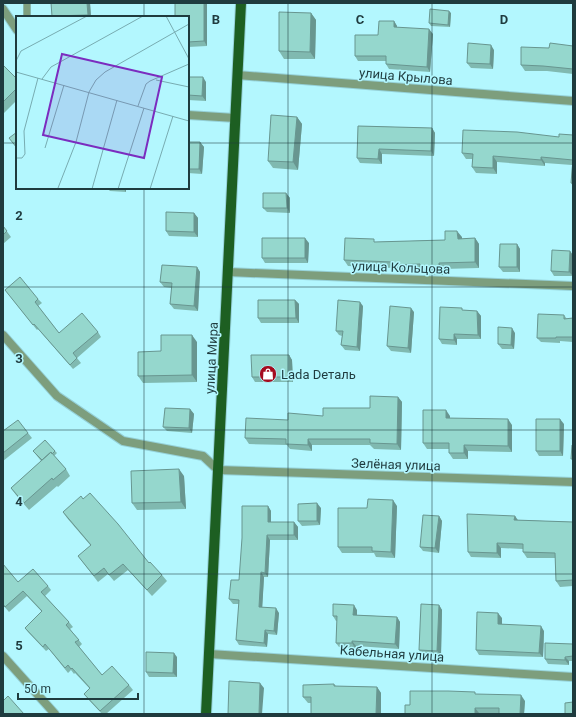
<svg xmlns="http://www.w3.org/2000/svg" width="576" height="717" font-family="Roboto,sans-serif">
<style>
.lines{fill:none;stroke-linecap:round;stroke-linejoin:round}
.service-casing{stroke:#95d1d8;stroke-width:8}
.minor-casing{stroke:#95d1d8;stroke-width:10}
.primary-casing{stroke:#95d1d8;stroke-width:12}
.service{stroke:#7d9e7d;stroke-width:7}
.minor{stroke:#7d9e7d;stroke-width:8}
.primary{stroke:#1d5f22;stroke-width:10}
.wall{fill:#80b9b0}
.shaded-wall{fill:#689690}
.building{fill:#95d7cd;stroke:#689690}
.grid{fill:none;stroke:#1f3b3e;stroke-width:1;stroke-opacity:0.55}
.labels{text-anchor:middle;stroke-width:3;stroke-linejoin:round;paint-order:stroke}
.street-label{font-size:13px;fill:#1f3b3e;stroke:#b3f7fe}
.poi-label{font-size:13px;fill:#1f3b3e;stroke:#b3f7fe;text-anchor:start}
.inset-road{fill:none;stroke:#78acb1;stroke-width:1}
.view{fill:#7b2cbf;fill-opacity:0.15;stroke:#7b2cbf;stroke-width:2}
.inset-edge{fill:none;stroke:#1f3b3e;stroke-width:2}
.grid-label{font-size:13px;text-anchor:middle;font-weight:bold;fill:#1f3b3e;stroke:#b3f7fe;stroke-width:3;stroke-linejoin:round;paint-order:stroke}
</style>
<rect width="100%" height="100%" fill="#b3f7fe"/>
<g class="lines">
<defs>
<path id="service" d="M27,3V17"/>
<path id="minor" d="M3,9L17,30
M237,75L573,101
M188,115L235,118
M228,272L573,286
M3,335L57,396L123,441L203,456L218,470L573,482
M209,654L573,677
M3,656L55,714"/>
<path id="primary" d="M206,714L241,3"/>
</defs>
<use href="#service" class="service-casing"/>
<use href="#minor" class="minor-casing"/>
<use href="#primary" class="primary-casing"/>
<use href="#service" class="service"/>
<use href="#minor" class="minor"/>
<use href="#primary" class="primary"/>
</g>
<path class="wall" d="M51,3H90L91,17H52Z
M207,3V46L188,47V17L175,16Z
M311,13L316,20L315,59H284L279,51Z
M451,13L450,27L431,26L429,23Z
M394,21L397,26V27L433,34L430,72L389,69L386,64V61H358L355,56Z
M573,46V74L547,71H525L521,65L549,48Z
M494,50L493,69L471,68L467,63Z
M3,65L17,79V100L3,114Z
M188,77L206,82V101L188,100Z
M297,117L302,124L298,170L273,168L268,161Z
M358,126L432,128L435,133L434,156L382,154V164L360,163L357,158Z
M573,135V186L571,183L572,165L545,163V166L497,162V174L476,173L472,167V159H466L462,153L559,137Z
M188,142H200L204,147L202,174L188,173Z
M107,188H126V192L110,191Z
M286,193L290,198V213L267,212L263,208Z
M194,213L198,218V237L169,236L166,231Z
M3,226L11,237L3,244Z
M462,237V239L475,238L479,244V268L443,269V275L424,274L421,270L396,271L394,268L348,266L344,260L376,242L445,240Z
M309,243L308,263H265L262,258Z
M517,244L520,249V272H503L499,267Z
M570,251L573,276H554L551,271Z
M197,267L200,272L198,311L174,309L170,304L172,288L164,287L160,282Z
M5,290L38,299L42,303L38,306L59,333L98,332L101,337L77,358L81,363L73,369L38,329L37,330Z
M295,300L299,304V323H261L258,318Z
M363,306L360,351L345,350L341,345L342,336L339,335L336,331Z
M463,310L477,311L481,316V339H457V345L442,344L439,339Z
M414,312L411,353L391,351L387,346Z
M564,315L567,319L573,318V342L560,341V343L541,342L537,338Z
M515,333L514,349H502L498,344Z
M197,342V382L143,383L138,376L161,351Z
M289,355L292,360L293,382H255L252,377Z
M398,397L402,402L401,450L374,449L370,445H312V451L290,449L287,445L249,444L245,438L288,420L323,416L370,408Z
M190,409L194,414L192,433L167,431L163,427Z
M450,416V418L512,425V452L468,451V459H453L449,453V449H427L423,443Z
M564,424L563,456H539L536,451Z
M3,431L28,433L32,438L3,461Z
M33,451H55L57,453L54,456L66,469L70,476L58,487L57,486L29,510L16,495L11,488L41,461Z
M184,476L186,509L137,510L132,503Z
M268,506L271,511V522H294L298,527V540H270L268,577H264L262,607L279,613L277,635L268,634L267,647L239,645L236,640L239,604H233L229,599L239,580Z
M397,506L395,558L376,557L374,553H342L338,547L367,508Z
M321,508L320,525L302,526L298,521Z
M63,512L149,563L162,575L167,581L152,596L128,570L114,581L108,574L98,582L78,556L91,546L67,518Z
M439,516L442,521L439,553L423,551L420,547Z
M515,516L518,520L573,522V586L560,587L556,581L555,558H527L523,552V549L501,548V558L471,557L468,552Z
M3,563L4,564L3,565L18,582L48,586L51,590L45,596L69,622L73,627L70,629L82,644L79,647L102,675L129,685L133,690L106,714H102L88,699L84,694L90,689L75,673L74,674L71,670L68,673L49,649L46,651L28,632L25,628L42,612L27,596L9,612L3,605Z
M439,605L442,610L441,655H423L419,650Z
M357,610V615L397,617L400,622L399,649L356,646L355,648L339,647L336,643L337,621H336L333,616Z
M502,618V624L544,631L543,657L479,655L476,650Z
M573,644V661H569V665L548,664L545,659Z
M177,657V677H149L146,672Z
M334,684L336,686L377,687L381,693V714H311V703H308L303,697Z
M477,694L525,701L524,714L479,713V714H405L410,705Z"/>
<path class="shaded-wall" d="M87,3H90L91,17H89L88,15Z
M204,3H207V46L204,41Z
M449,11L451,13L450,27L448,25Z
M311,13L316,20L315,59L310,52Z
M394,21L397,26V32L394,27Z
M429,29L433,34L430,72L427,67Z
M491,45L494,50L493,69L490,64Z
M203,77L206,82V101L202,96Z
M297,117L302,124L298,170L293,162Z
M432,128L435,133L434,156L431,151Z
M200,142L204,147L202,174L199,169Z
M379,149L382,154V164L378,159Z
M493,156L497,162V174L493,168Z
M541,157L545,163V166L541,160Z
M123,188H126V192Z
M286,193L290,198V213L287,208Z
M194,213L198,218V237L194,232Z
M457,231L462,237V245L458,239Z
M305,238L309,243L308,263L305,258Z
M475,238L479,244V268L475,262Z
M517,244L520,249V272L517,267Z
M570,251L573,255V276L569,272Z
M439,263L443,269V275L439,269Z
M197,267L200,272L198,311L194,306Z
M295,300L299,304V323L296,318Z
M360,302L363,306L360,351L357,347Z
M411,308L414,312L411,353L408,348Z
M477,311L481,316V339L478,335Z
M512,328L515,333L514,349L511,345Z
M454,334L457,339V345L454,340Z
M192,335L197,342V382L192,375Z
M289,355L292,360L293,382L289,377Z
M398,397L402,402L401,450L397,444Z
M190,409L194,414L192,433L189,428Z
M446,410L450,416V424L446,418Z
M508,419L512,425V452L508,446Z
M560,419L564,424L563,456L560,451Z
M308,439L312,445V451L308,445Z
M464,445L468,451V459L464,453Z
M179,469L184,476L186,509L181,502Z
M393,500L397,506L395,558L391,552Z
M317,503L321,508L320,525L317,521Z
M268,506L271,511V527L268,522Z
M439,516L442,521L439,553L435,548Z
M515,516L518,521L514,520Z
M294,522L298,527V540L294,535Z
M267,535L270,540L268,577L265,573Z
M497,543L501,548V558L497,553Z
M261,572L264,577L262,612L259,607Z
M354,605L357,610V620L353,615Z
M439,605L442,610L441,655L437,651Z
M276,608L279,613L277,635L274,631Z
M498,613L502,618V629L498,624Z
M397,617L400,622L399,649L395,644Z
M541,626L544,631L543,657L539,653Z
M265,630L268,634L267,647L264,643Z
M352,641L356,646L355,648L352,643Z
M174,653L177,657V677L173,673Z
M565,657L569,661V665L565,660Z
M260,683L264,688L262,714H259Z
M377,687L381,693V714H376Z
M521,695L525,701L524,714H520Z
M475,708L479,713V714H475Z"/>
<path class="building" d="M51,3H87L88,15L52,16Z
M175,3H204V41L188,42V17H163V16H175Z
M430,9L449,11L448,25L429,23Z
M279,12L311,13L310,52L279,51Z
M379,21H394V27L429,29L427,67L386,64V56H355V35H378Z
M468,43L491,45L490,64L467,63Z
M550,43L573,46V69L543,66L521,65V47L549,48Z
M3,65L17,79V88L3,102Z
M188,77H203L202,96L188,95Z
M271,115L297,117L293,162L268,161Z
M358,126L432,128L431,151L379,149L378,159L357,158Z
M463,130L517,132L559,137V134L573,135V183H571L573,160L541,157V160L493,156V168L472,167L473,154L462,153Z
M17,132V148L9,138Z
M188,142H200L199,169H188Z
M263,193H286L287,208H263Z
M166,212L194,213V232L166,231Z
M3,226L7,231L3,235Z
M445,231H457L458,239L475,238V262L439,263V269H420V264L392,265V262L344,260L345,238L374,239V242L445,240Z
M262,238H305V258H262Z
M500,244H517V267H499Z
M552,250L570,251L569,272L551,271Z
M162,265L197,267L194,306L170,304L172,283L160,282Z
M20,277L38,299L35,302L59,333L82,313L98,332L73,353L77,358L70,365L34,324L33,325L5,290Z
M258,300H295L296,318H258Z
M338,300L360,302L357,347L341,345L343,331H336Z
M390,306L411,308L408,348L387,346Z
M440,307L462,308V310L477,311L478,335L454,334V340L439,339Z
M538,314L564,315V319L573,318V337H556V338H537Z
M498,327L512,328L511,345L498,344Z
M161,335H192V375L138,376V352L161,351Z
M251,355H289V377H252Z
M370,396L398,397L397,444L370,443V439H308V445L286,444V439L245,438L246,418L288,420V413L323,416V408H370Z
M165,408L190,409L189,428L163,427Z
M423,410H446V418L508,419V446L464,445V453H449V443H423Z
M536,419H560V451H536Z
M18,420L28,433L3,453V431Z
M45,440L55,451L52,454L51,452L42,460L33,451Z
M572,445H573V459H571Z
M51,452L66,469L53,480L52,478L24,503L11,488Z
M179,469L181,502L132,503L131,471Z
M90,493L118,524L149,563L150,562L162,575L147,590L123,564L109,575L104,568L94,576L78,556L91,545L63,512L81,496L83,499Z
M368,499L393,500L391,552L372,551V547H338V508H367Z
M317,503V521H298V504Z
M242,506H268V522H294V535H267L265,573L261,572L259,607L276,608L274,631L265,630L264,643L236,640L239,600L229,599L231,580H239L242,538Z
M467,514L515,516L514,520L573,522V580L556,581L555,553L523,552V544L497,543V553L468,552Z
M423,515L439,516L435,548L420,547Z
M3,564L18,582L33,569L48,586L41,592L69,622L66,625L79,640L75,642L102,675L112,666L129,685L100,711L84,694L90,688L72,668L71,669L68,665L65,668L45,644L43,647L25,628L42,611L23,591L5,607L3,604Z
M333,604L354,605L353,615L397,617L395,644L352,641V643H336L337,616H333Z
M421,604L439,605L437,651L419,650Z
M477,612L498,613V624L541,626L539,653L476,650Z
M545,643L573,644V656L565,657V660L545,659Z
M146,652L174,653L173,673L146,672Z
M229,681L260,683L259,714H228Z
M334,684V686L377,687L376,714H311V697H303V685Z
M410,691H448L475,692V694L521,695L520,714H499V708H475V714H405V705H410Z
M8,696L24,714H3V701Z
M573,702V714H565V703Z"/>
<path class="grid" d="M144,3V17M288,3V714M432,3V714M3,143H17M188,143H573M144,188V714M3,287H573M3,430H573M3,574H573"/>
<defs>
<symbol id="shop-disc" viewBox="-11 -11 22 22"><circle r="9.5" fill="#a50b1e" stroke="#b3f7fe"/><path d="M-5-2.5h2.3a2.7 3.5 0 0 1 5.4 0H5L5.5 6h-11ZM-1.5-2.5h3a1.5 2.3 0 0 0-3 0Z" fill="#fff"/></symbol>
</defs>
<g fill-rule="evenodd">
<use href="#shop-disc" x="258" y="364" width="20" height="20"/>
</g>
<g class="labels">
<g class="street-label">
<text transform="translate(406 76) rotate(5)" y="5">улица Крылова</text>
<text transform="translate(401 267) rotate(2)" y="5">улица Кольцова</text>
<text transform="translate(211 358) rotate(-87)" y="5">улица Мира</text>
<text transform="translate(396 464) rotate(2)" y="5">Зелёная улица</text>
<text transform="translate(392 653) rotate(4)" y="5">Кабельная улица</text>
</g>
<g class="poi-label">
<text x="281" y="379">Lada Dеталь</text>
</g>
</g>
<g transform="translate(16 16)">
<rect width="173" height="173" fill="#b3f7fe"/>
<path class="inset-road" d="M150,0L173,43M0,45L5,35L71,0M0,56L173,105M26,63L35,51L127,0M140,64L173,71M122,90L130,68L134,65L173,48M29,132L48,69M0,142H6L9,138L8,115L22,62M42,172L60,126L73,76L80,64L89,56L173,8M76,173L101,84M102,173L128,92M134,173L157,100"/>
<path class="view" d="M46,38L146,61L128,142L27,119Z"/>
<rect width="173" height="173" class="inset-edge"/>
</g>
<g class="grid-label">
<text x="216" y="24">B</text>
<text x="360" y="24">C</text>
<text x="504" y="24">D</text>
<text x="19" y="220">2</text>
<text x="19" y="363">3</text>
<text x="19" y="506">4</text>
<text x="19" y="650">5</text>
</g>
<rect width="576" height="717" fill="none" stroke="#1f3b3e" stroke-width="8"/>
<path d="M18 693v6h120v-6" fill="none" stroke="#1f3b3e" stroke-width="2"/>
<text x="24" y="693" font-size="12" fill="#1f3b3e" stroke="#b3f7fe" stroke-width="3" paint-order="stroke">50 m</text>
</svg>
